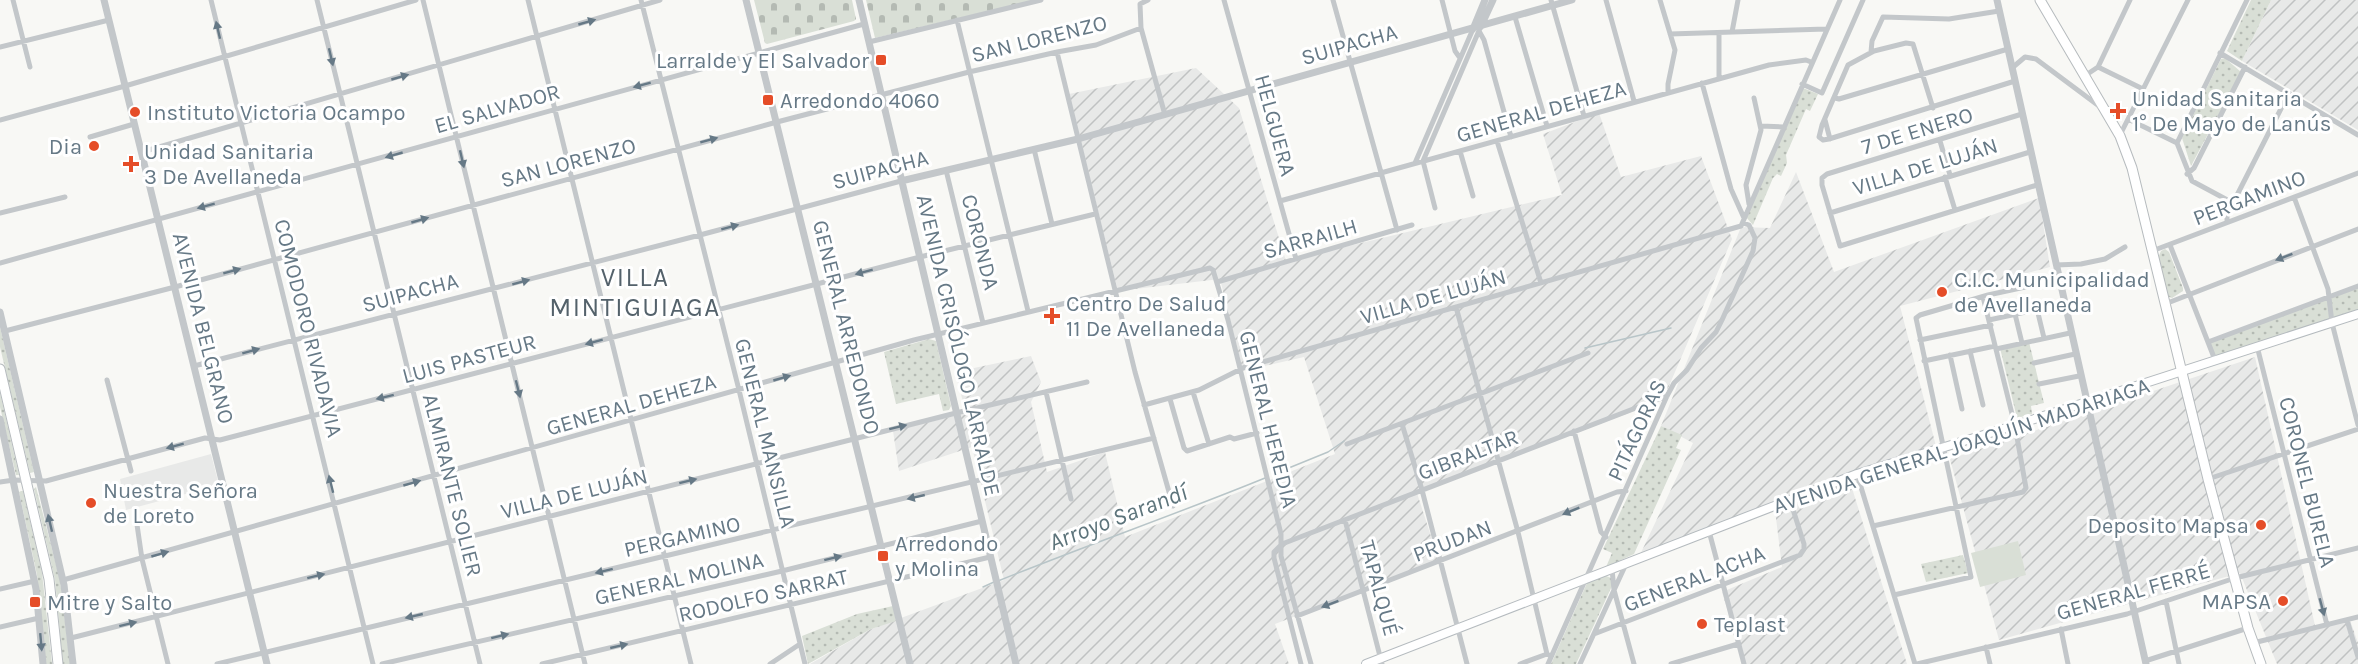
<svg xmlns="http://www.w3.org/2000/svg" width="2358" height="664" font-family="Karla,sans-serif">
<style>
.built{fill:#e8e9e8}
.industrial{fill:url(#industrial-furrows)}
.cemetery{fill:url(#cemetery-stones)}
.park{fill:url(#park-dots)}
.pitch{fill:#d9dfd6}
.lines{fill:none;stroke-linecap:round;stroke-linejoin:round}
.stream{stroke:#b8c5c8;stroke-width:1.5}
.secondary-casing{stroke:#b5bbbf;stroke-width:10}
.primary-casing{stroke:#b6bbbe;stroke-width:11}
.minor{stroke:#c3c7ca;stroke-width:5}
.tertiary{stroke:#c3c7ca;stroke-width:7}
.secondary{stroke:#fff;stroke-width:8}
.primary{stroke:#fff;stroke-width:9}
.oneway{fill:#667986}
.poi-dot{fill:#e54d28;stroke:#fff;stroke-width:2}
.labels{text-anchor:middle;stroke-width:6;stroke-linejoin:round;paint-order:stroke}
.street-label{font-size:22px;fill:#667986;stroke:#fff}
.poi-label{font-size:22px;fill:#667986;stroke:#fff;text-anchor:start}
.water-label{font-size:24px;font-style:italic;fill:#5d747b;stroke:#fff}
.quarter-label{font-size:26px;letter-spacing:1.5px;fill:#54626b;stroke:#fff}
</style>
<defs>
<pattern id="industrial-furrows" width="10" height="10" patternUnits="userSpaceOnUse" patternTransform="scale(1.5)"><rect width="10" height="10" fill="#e8e9e8"/><path d="M-1 1l2-2M0 10L10 0M9 11l2-2" fill="none" stroke="#c0c2c2"/></pattern>
<pattern id="cemetery-stones" width="16" height="16" patternUnits="userSpaceOnUse" patternTransform="scale(1.5)"><rect width="16" height="16" fill="#d9dfd6"/><path d="M2 7V4a2 2 0 0 1 4 0v3zM10 15v-3a2 2 0 0 1 4 0v3z" fill="#b4bab3"/></pattern>
<pattern id="park-dots" width="8" height="8" patternUnits="userSpaceOnUse" patternTransform="scale(1.5)"><rect width="8" height="8" fill="#d9dfd6"/><path d="M2 2h.1M6 6h.1" fill="none" stroke="#b4bab3" stroke-width="1.8" stroke-linecap="round"/></pattern>
</defs>
<rect width="100%" height="100%" fill="#f8f8f5"/>
<path class="built" d="M211,454L219,485L126,510L120,479Z"/>
<path class="industrial" d="M2271,0H2358V130L2242,61Z
M1196,68L1239,108L1286,261L1562,195L1543,134L1599,113L1621,177L1701,156L1732,239L1663,400L1417,493L1439,561L1275,624L1289,664H810L871,629L1004,580L972,447L899,471L893,431L966,413L955,372L1031,356L1041,382L1031,402L1047,472L1105,452L1125,537L1335,454L1304,357L1243,371L1220,279L1118,291L1069,94Z
M1796,172L1834,272L2039,198L2050,267L1900,306L1938,454L1851,485L1907,664H1744L1722,592L1782,567L1775,510L1638,559L1693,443L1661,426L1741,227L1770,228Z
M2255,357L2316,630L2349,617L2358,643V664H2277L2240,573L1999,640L1950,459Z"/>
<path class="cemetery" d="M754,0H852L856,19L854,21L767,44L765,43Z
M866,0H1035L875,38Z"/>
<path class="park" d="M2251,0H2271L2242,61L2227,51Z
M2225,58L2241,72L2191,166L2182,138L2221,59Z
M1803,88L1818,94L1810,111L1806,109L1786,155L1787,163L1781,176L1777,174L1773,178L1753,225L1746,217Z
M2165,249L2169,252L2183,288V291L2172,298L2167,296L2158,258L2161,251Z
M2358,286V314L2215,360L2208,342Z
M0,327L34,472L30,473L0,347Z
M929,339L936,341L951,406L949,410L943,411L939,394L896,404L884,352Z
M2029,342L2044,403L2031,406L2032,414L2017,418L2000,348Z
M0,393L19,475H16L0,407Z
M1661,426L1682,435L1676,448L1681,450L1634,554L1606,567L1612,553L1603,549Z
M36,487L60,580L70,664H63L55,580L34,489Z
M21,491H23L42,573L52,664H46L37,575L19,492Z
M1963,555L1968,573L1926,582L1921,564Z
M1604,575L1611,578L1612,586L1576,664H1551L1587,583Z
M893,606L896,621L871,629L808,664L802,636L857,614Z"/>
<path class="pitch" d="M2018,541L2026,575L1980,587L1971,553Z"/>
<g class="lines">
<path class="stream" d="M1585,348L1671,328
M1274,474L1328,452L1344,441
M998,581C1087,545 1177,514 1265,478
M983,587L994,582"/>
<defs>
<path id="secondary" d="M1366,664L1857,474L2016,425L2358,314"/>
<path id="primary" d="M2040,0L2120,136L2132,168L2208,479L2248,628L2261,664
M0,369L49,579L58,664"/>
</defs>
<use href="#secondary" class="secondary-casing"/>
<use href="#primary" class="primary-casing"/>
<path class="minor" d="M13,0L30,67
M211,0L373,664
M317,0L480,664
M423,0L585,664
M528,0L691,664
M641,0L739,390L805,664
M1148,0L1140,4L1141,28L1165,115
M1224,0L1296,259
M1333,0L1397,230
M1442,0L1455,51L1460,58
M1551,0L1584,116
M1606,0L1634,101
M1660,0L1675,50L1668,84V92
M1515,17L1547,126
M957,20L1028,311
M1479,31L1484,40L1511,137
M1732,32L1738,0
M1719,33V78
M1670,34L1826,29
M869,42L1041,0
M0,47L109,20
M1057,52L1135,372L1173,506
M1871,52L1872,41L1883,17L1949,19L1999,11
M2220,53L2358,135
M2098,67L2143,89
M2012,68L2025,57L2036,59L2103,109
M2086,75L2098,67L2130,0
M1702,83L1731,189L1744,218
M1802,84L1822,93L1863,0
M1835,98L1839,99L2008,49
M1933,108L1913,44L1906,43L1874,51L1848,65L1822,125L1819,137L1823,140L1829,139L2015,81
M2022,114L1827,174L1822,178V185L1840,246L2037,185
M2128,119L2177,143L2192,181L2233,203
M0,120L125,86L416,0
M1825,120L1830,139
M1761,126L1783,127
M2120,135L2188,0
M90,137L134,124
M1497,141L1541,283
M1940,141L1950,175
M2177,143L2247,0
M1034,149L1052,224
M1460,151L1473,196
M142,152L660,0
M1415,163L1473,29
M946,170L983,323
M2187,174L2194,168L2245,67
M1945,177L1955,210
M2294,197L2328,289L2332,323L2358,425
M1280,201L1769,65L1806,60L1811,62
M1749,204L1746,185L1761,130L1754,98
M1435,208L1423,161L1481,26
M0,213L65,197
M1830,213L2030,152
M2227,222V214L2233,203L2289,93
M2170,245L2215,360
M2152,251L2358,173
M0,263L864,24
M2056,265L2081,264L2105,259L2125,247
M1217,282L1412,225
M2165,304L2358,229
M1456,307L1518,532L1547,654
M2037,309L2044,338
M2015,314L2022,343
M1989,320L2063,304
M5,331L175,287L777,122L969,72L1057,52L1096,45L1141,28
M1920,340L1991,325
M2208,342L2358,286
M2257,346L2327,625
M1996,349L2070,333
M1970,351L1983,405
M1950,355L1962,409
M1924,361L1995,346
M2034,363L2075,354
M194,366L700,235L901,181
M107,380L131,471
M2039,384L2079,376
M1046,392L1071,499
M1193,392L1209,444
M1170,399L1184,448L1187,451L1230,437L1234,439L1257,433
M1144,405L1199,390L1245,367L1741,226L1840,0
M1402,424L1422,490L1467,664
M1574,431L1601,532L1606,537
M1347,444L1588,353
M1857,474L1915,664
M2208,479L2358,429
M0,482L14,480L46,481L205,438L220,440L920,257L1095,214
M135,511L142,559L168,664
M1345,520L1382,664
M1873,526L2023,492L2026,488L2015,426L1983,297
M1709,531L1744,664
M1612,569L1614,590L1634,664
M63,580L914,340L1210,268L1213,270L1228,320L1281,534V556L1311,664
M0,589L35,581
M1894,595L1971,577L1916,318L1920,315L1988,295L2058,280
M2166,601L2179,664
M1297,616L1617,492L1626,491
M2347,620L2358,657
M0,627L39,618
M2061,629L2068,664
M1594,634L1800,555L1804,549V544L1790,500
M71,638L956,413L1087,382
M2253,643L2358,617
M1986,647L1990,664
M2145,661L2248,628
M217,664L1154,438
M382,664L782,571L982,521
M542,664L990,557
M770,664L800,644
M1301,664L1274,558V552L1282,544L1667,396
M1520,664L1547,654L1549,655
M1548,664L1667,396L1674,383L1687,370L1701,348L1716,332L1722,320L1753,251L1755,238L1749,225L1743,223
M1580,664L1626,564
M1671,664L1738,644
M1917,664L2127,614L2235,578L2358,548"/>
<path class="tertiary" d="M104,0L267,664
M746,0L910,664
M859,0L1016,664
M1997,0L2146,664
M1481,26L1493,0
M1473,29L1485,0
M901,181L1078,139L1572,0
M0,312L64,585L73,664
M0,419L36,589L43,664"/>
<use href="#secondary" class="secondary"/>
<use href="#primary" class="primary"/>
</g>
<defs><path id="oneway-solid" d="M-6-.8H1V-3.2L6.5 0L1 3.2V.8H-6Z" transform="scale(1.5)"/></defs>
<g class="oneway">
<use href="#oneway-solid" transform="translate(587 22) rotate(-16)"/>
<use href="#oneway-solid" transform="translate(218 30) rotate(-103)"/>
<use href="#oneway-solid" transform="translate(331 57) rotate(77)"/>
<use href="#oneway-solid" transform="translate(400 77) rotate(-16)"/>
<use href="#oneway-solid" transform="translate(642 85) rotate(165)"/>
<use href="#oneway-solid" transform="translate(709 140) rotate(-15)"/>
<use href="#oneway-solid" transform="translate(394 155) rotate(164)"/>
<use href="#oneway-solid" transform="translate(462 159) rotate(77)"/>
<use href="#oneway-solid" transform="translate(206 206) rotate(165)"/>
<use href="#oneway-solid" transform="translate(420 220) rotate(-16)"/>
<use href="#oneway-solid" transform="translate(730 227) rotate(-15)"/>
<use href="#oneway-solid" transform="translate(2284 257) rotate(159)"/>
<use href="#oneway-solid" transform="translate(232 271) rotate(-15)"/>
<use href="#oneway-solid" transform="translate(864 272) rotate(165)"/>
<use href="#oneway-solid" transform="translate(521 282) rotate(-15)"/>
<use href="#oneway-solid" transform="translate(594 342) rotate(165)"/>
<use href="#oneway-solid" transform="translate(251 351) rotate(-15)"/>
<use href="#oneway-solid" transform="translate(782 378) rotate(-16)"/>
<use href="#oneway-solid" transform="translate(518 389) rotate(76)"/>
<use href="#oneway-solid" transform="translate(385 397) rotate(166)"/>
<use href="#oneway-solid" transform="translate(898 427) rotate(-14)"/>
<use href="#oneway-solid" transform="translate(175 446) rotate(165)"/>
<use href="#oneway-solid" transform="translate(688 481) rotate(-14)"/>
<use href="#oneway-solid" transform="translate(412 483) rotate(-16)"/>
<use href="#oneway-solid" transform="translate(331 484) rotate(-104)"/>
<use href="#oneway-solid" transform="translate(916 497) rotate(167)"/>
<use href="#oneway-solid" transform="translate(1571 511) rotate(158)"/>
<use href="#oneway-solid" transform="translate(50 523) rotate(-103)"/>
<use href="#oneway-solid" transform="translate(160 554) rotate(-16)"/>
<use href="#oneway-solid" transform="translate(833 558) rotate(-14)"/>
<use href="#oneway-solid" transform="translate(604 571) rotate(166)"/>
<use href="#oneway-solid" transform="translate(316 576) rotate(-14)"/>
<use href="#oneway-solid" transform="translate(1330 604) rotate(159)"/>
<use href="#oneway-solid" transform="translate(2322 607) rotate(75)"/>
<use href="#oneway-solid" transform="translate(414 616) rotate(167)"/>
<use href="#oneway-solid" transform="translate(128 624) rotate(-14)"/>
<use href="#oneway-solid" transform="translate(500 636) rotate(-14)"/>
<use href="#oneway-solid" transform="translate(41 642) rotate(85)"/>
<use href="#oneway-solid" transform="translate(619 646) rotate(-13)"/>
</g>
<g class="poi-dot">
<rect x="875" y="54" width="12" height="12" rx="3"/>
<rect x="762" y="94" width="12" height="12" rx="3"/>
<path d="M2115 102h6v6h6v6h-6v6h-6v-6h-6v-6h6z"/>
<circle cx="135" cy="112" r="6"/>
<circle cx="94" cy="146" r="6"/>
<path d="M128 155h6v6h6v6h-6v6h-6v-6h-6v-6h6z"/>
<circle cx="1942" cy="292" r="6"/>
<path d="M1049 307h6v6h6v6h-6v6h-6v-6h-6v-6h6z"/>
<circle cx="91" cy="503" r="6"/>
<circle cx="2261" cy="525" r="6"/>
<rect x="877" y="550" width="12" height="12" rx="3"/>
<circle cx="2283" cy="601" r="6"/>
<rect x="29" y="596" width="12" height="12" rx="3"/>
<circle cx="1702" cy="624" r="6"/>
</g>
<g class="labels">
<g class="street-label">
<text transform="translate(1039 38) rotate(-14)" y="8">SAN LORENZO</text>
<text transform="translate(1349 44) rotate(-16)" y="8">SUIPACHA</text>
<text transform="translate(497 108) rotate(-16)" y="8">EL SALVADOR</text>
<text transform="translate(1541 111) rotate(-16)" y="8">GENERAL DEHEZA</text>
<text transform="translate(1276 125) rotate(75)" y="8">HELGUERA</text>
<text transform="translate(1917 130) rotate(-17)" y="8">7 DE ENERO</text>
<text transform="translate(568 162) rotate(-15)" y="8">SAN LORENZO</text>
<text transform="translate(1925 166) rotate(-17)" y="8">VILLA DE LUJÁN</text>
<text transform="translate(880 169) rotate(-15)" y="8">SUIPACHA</text>
<text transform="translate(2249 197) rotate(-21)" y="8">PERGAMINO</text>
<text transform="translate(1310 238) rotate(-16)" y="8">SARRAILH</text>
<text transform="translate(981 242) rotate(76)" y="8">CORONDA</text>
<text transform="translate(410 292) rotate(-15)" y="8">SUIPACHA</text>
<text transform="translate(1433 296) rotate(-16)" y="8">VILLA DE LUJÁN</text>
<text transform="translate(847 327) rotate(76)" y="8">GENERAL ARREDONDO</text>
<text transform="translate(204 328) rotate(76)" y="8">AVENIDA BELGRANO</text>
<text transform="translate(309 328) rotate(76)" y="8">COMODORO RIVADAVIA</text>
<text transform="translate(959 345) rotate(77)" y="8">AVENIDA CRISÓLOGO LARRALDE</text>
<text transform="translate(469 358) rotate(-15)" y="8">LUIS PASTEUR</text>
<text transform="translate(631 404) rotate(-16)" y="8">GENERAL DEHEZA</text>
<text transform="translate(1269 419) rotate(76)" y="8">GENERAL HEREDIA</text>
<text transform="translate(1636 430) rotate(-65)" y="8">PITÁGORAS</text>
<text transform="translate(766 433) rotate(76)" y="8">GENERAL MANSILLA</text>
<text transform="translate(1961 445) rotate(-18)" y="8">AVENIDA GENERAL JOAQUÍN MADARIAGA</text>
<text transform="translate(1468 454) rotate(-21)" y="8">GIBRALTAR</text>
<text transform="translate(2308 482) rotate(76)" y="8">CORONEL BURELA</text>
<text transform="translate(453 485) rotate(76)" y="8">ALMIRANTE SOLIER</text>
<text transform="translate(574 493) rotate(-14)" y="8">VILLA DE LUJÁN</text>
<text transform="translate(682 536) rotate(-13)" y="8">PERGAMINO</text>
<text transform="translate(1452 540) rotate(-21)" y="8">PRUDAN</text>
<text transform="translate(679 578) rotate(-13)" y="8">GENERAL MOLINA</text>
<text transform="translate(1694 578) rotate(-21)" y="8">GENERAL ACHA</text>
<text transform="translate(1380 588) rotate(75)" y="8">TAPALQUÉ</text>
<text transform="translate(2133 591) rotate(-16)" y="8">GENERAL FERRÉ</text>
<text transform="translate(763 595) rotate(-13)" y="8">RODOLFO SARRAT</text>
</g>
<g class="poi-label">
<text x="869" y="68" text-anchor="end">Larralde y El Salvador</text>
<text x="2132" y="106">Unidad Sanitaria<tspan x="2132" dy="25">1° De Mayo de Lanús</tspan></text>
<text x="780" y="108">Arredondo 4060</text>
<text x="147" y="120">Instituto Victoria Ocampo</text>
<text x="82" y="154" text-anchor="end">Dia</text>
<text x="144" y="159">Unidad Sanitaria<tspan x="144" dy="25">3 De Avellaneda</tspan></text>
<text x="1954" y="287">C.I.C. Municipalidad<tspan x="1954" dy="25">de Avellaneda</tspan></text>
<text x="1066" y="311">Centro De Salud<tspan x="1066" dy="25">11 De Avellaneda</tspan></text>
<text x="103" y="498">Nuestra Señora<tspan x="103" dy="25">de Loreto</tspan></text>
<text x="2249" y="533" text-anchor="end">Deposito Mapsa</text>
<text x="895" y="551">Arredondo<tspan x="895" dy="25">y Molina</tspan></text>
<text x="2271" y="609" text-anchor="end">MAPSA</text>
<text x="47" y="610">Mitre y Salto</text>
<text x="1714" y="632">Teplast</text>
</g>
<g class="water-label">
<text transform="translate(1118 517) rotate(-21)" y="8">Arroyo Sarandí</text>
</g>
<g class="quarter-label">
<text x="635" y="286">VILLA<tspan x="635" dy="30">MINTIGUIAGA</tspan></text>
</g>
</g>
</svg>
